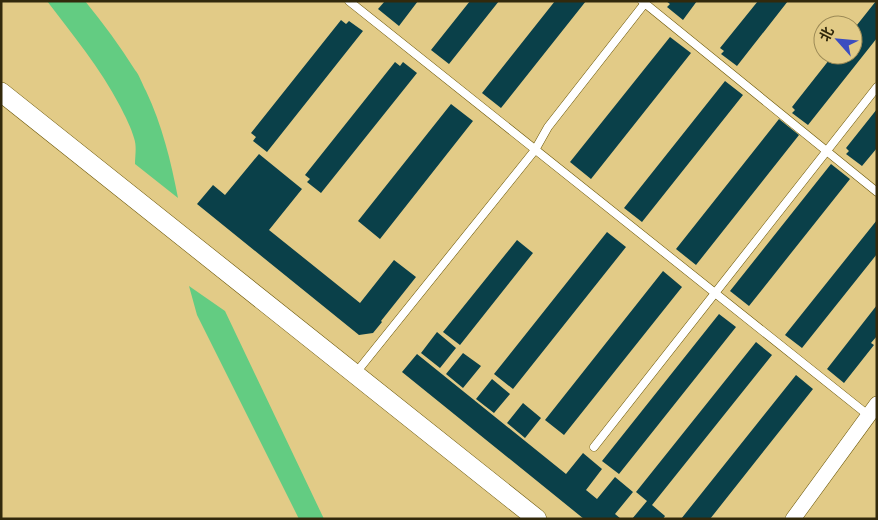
<svg xmlns="http://www.w3.org/2000/svg" width="878" height="520" font-family="'IBM Plex Sans','Noto Sans SC',sans-serif">
<style>
.water{fill:#63cc82}
.building{fill:#0a4049}
.lines{fill:none;stroke-linecap:round;stroke-linejoin:round}
.service-casing{stroke:#685303;stroke-width:9}
.minor-casing{stroke:#685303;stroke-width:16}
.tertiary-casing{stroke:#685303;stroke-width:20}
.service{stroke:#fff;stroke-width:8}
.minor{stroke:#fff;stroke-width:15}
.tertiary{stroke:#fff;stroke-width:19}
</style>
<rect width="100%" height="100%" fill="#e2cb87"/>
<path class="water" d="M47,1H85C103,23 120,46 135,70C140,76 142,84 146,91C162,125 171,161 178,198L135,164C135,156 137,146 134,138C131,127 125,116 120,106C100,68 73,35 47,1Z
M189,286L225,311L324,519H299L197,315Z"/>
<path class="building" d="M385,1H418L399,26L378,9Z
M470,1H499L449,64L431,50Z
M555,1H586L501,108L482,93Z
M666,1H697L683,20L667,7L670,4Z
M758,1H788L737,66L721,54L724,51L720,48Z
M876,1H877V38L808,125L792,113L795,110L792,107L833,55H853V30Z
M341,20L346,24L349,21L363,31L267,152L253,141L256,137L251,133Z
M670,37L691,53L591,179L570,162Z
M395,62L400,66L403,62L417,73L321,193L307,182L310,179L305,175Z
M725,81L743,95L642,222L624,208Z
M451,104L473,121L380,239L358,221Z
M877,109V148L862,166L846,154L849,151L846,148Z
M779,119L799,135L696,265L676,249Z
M259,154L302,189L269,230L360,303L394,260L416,277L381,321L382,322L373,333L359,335L197,204L213,185L225,195Z
M831,164L850,179L749,306L730,291Z
M877,220V254L802,348L785,335Z
M607,232L626,247L513,389L494,374Z
M517,240L533,253L460,345L443,332Z
M663,271L682,287L564,435L545,420Z
M877,305V336L871,343L874,345L844,383L827,369Z
M719,314L736,327L619,474L602,461Z
M437,332L456,348L440,368L421,353Z
M756,342L772,355L652,505L665,516L663,519H632L647,501L636,492Z
M463,353L481,366L463,388L446,374Z
M417,354L566,474L583,453L602,469L586,490L597,499L615,477L633,492L615,514L621,519H584L402,372Z
M796,375L813,389L710,519H681Z
M492,379L510,394L494,413L476,399Z
M523,403L541,418L525,438L507,423Z"/>
<g class="lines">
<defs>
<path id="service" d="M349,1L868,415
M642,1L877,192
M355,374L535,150L548,127L645,3
M594,447L877,87"/>
<path id="minor" d="M793,519L877,404"/>
<path id="tertiary" d="M1,92L537,519"/>
</defs>
<use href="#service" class="service-casing"/>
<use href="#minor" class="minor-casing"/>
<use href="#tertiary" class="tertiary-casing"/>
<use href="#service" class="service"/>
<use href="#minor" class="minor"/>
<use href="#tertiary" class="tertiary"/>
</g>
<rect width="878" height="520" fill="none" stroke="#32290c" stroke-width="5"/>
<g transform="translate(838 40) rotate(297)"><circle r="24" fill="#e2cb87" stroke="#9c8a56"/>
<path d="M0-4L9 19L0 12L-9 19Z" fill="#3b4dc0"/>
<text y="-8" font-size="14" font-weight="bold" text-anchor="middle" fill="#32290c">北</text>
</g>
</svg>
